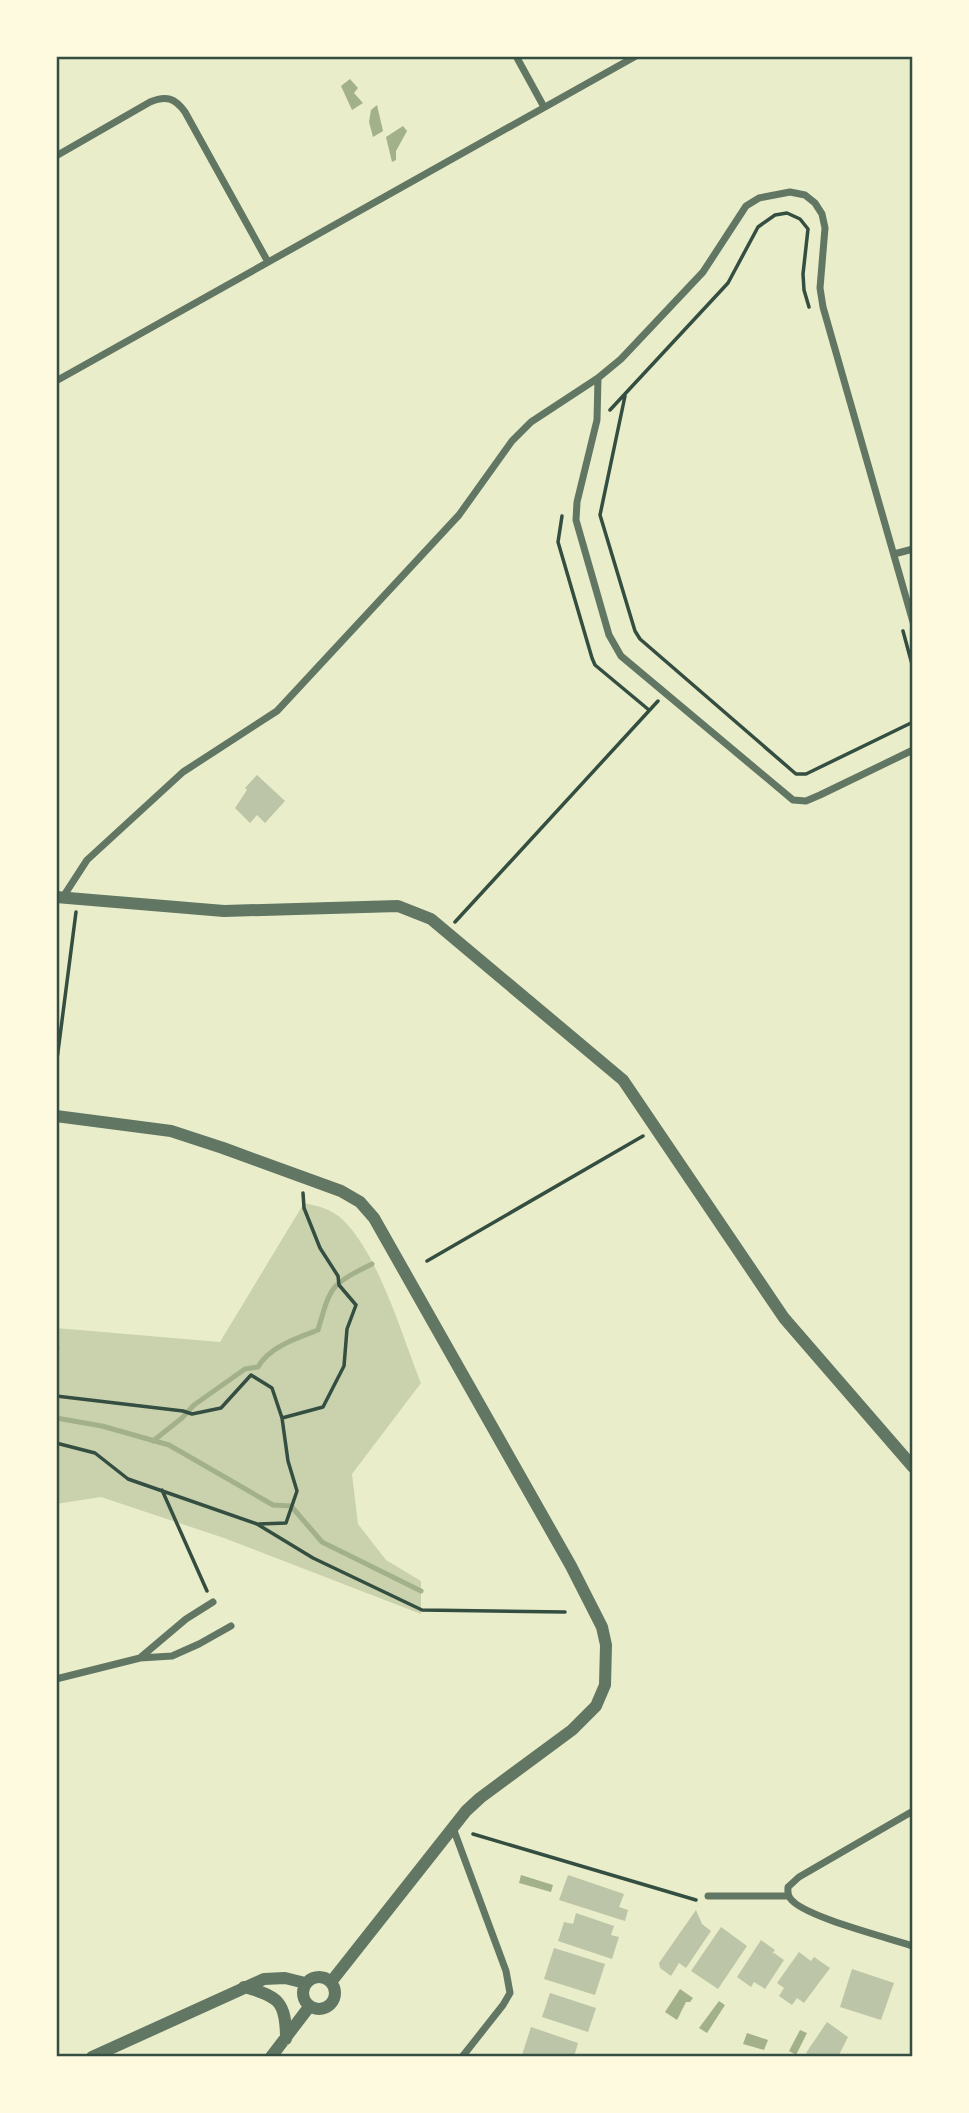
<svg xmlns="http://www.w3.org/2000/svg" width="969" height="2113" font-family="Inter,sans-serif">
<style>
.green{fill:#cad2ad}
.water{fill:#a3b18a}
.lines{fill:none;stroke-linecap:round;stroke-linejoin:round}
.stream{stroke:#a3b18a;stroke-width:5}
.building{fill:#bcc5a7}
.path{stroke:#344e41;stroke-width:3.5}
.minor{stroke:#617663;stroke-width:7}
.tertiary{stroke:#617663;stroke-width:12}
.neatline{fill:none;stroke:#344e41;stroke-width:2.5}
</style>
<rect width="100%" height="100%" fill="#e9edc9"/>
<path class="green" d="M304,1203C318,1206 332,1209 343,1220C379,1255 402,1336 421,1383L352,1474L358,1524L386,1560L421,1581V1614L224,1538L101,1497L56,1504V1328L220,1342Z"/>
<path class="water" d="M350,79L358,88L354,93L363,103L352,110L341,86Z
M377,105L383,131L373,137L369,122L371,110Z
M403,126L407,131L396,151V160L392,162L386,137Z
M521,1875L553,1885L551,1892L519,1883Z
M680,1989L693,1998L690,2002H686L677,2020L665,2012Z
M719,2001L725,2005L707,2033L699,2028Z
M800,2030L807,2033L796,2055L789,2051Z
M747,2033L768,2040L764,2050L743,2044Z"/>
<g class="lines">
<path class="stream" d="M56,1349L57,1348
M56,1418L102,1426L169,1445L273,1505L291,1506L322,1542L421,1591
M153,1441L182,1418L194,1405L245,1369L258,1367C269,1347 297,1338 318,1330C331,1285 330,1285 372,1264"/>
</g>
<path class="building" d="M257,775L285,801L265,823L257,815L250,823L235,808L247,790L245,788Z
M568,1875L624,1894L619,1907L628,1910L625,1921L559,1900Z
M696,1910L702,1924L711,1931L686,1968L679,1963L671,1976L660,1968L659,1963Z
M576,1913L614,1926L611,1935L619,1937L612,1959L558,1941L564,1922L573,1924Z
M721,1927L747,1946L718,1989L691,1971Z
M761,1940L775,1950L772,1954L774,1953L784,1960L765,1989L754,1982L751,1987L737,1977Z
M554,1948L605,1964L595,1995L544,1979Z
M799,1952L811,1961L814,1957L830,1968L804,2003L797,1998L792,2005L779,1996L784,1988L777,1983Z
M852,1969L894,1983L881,2020L840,2007Z
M550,1993L596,2008L588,2032L542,2017Z
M827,2022L848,2037L839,2055L842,2057H813L806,2053Z
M531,2027L578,2043L574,2057H529L522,2055Z"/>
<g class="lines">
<path class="path" d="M625,396L600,515L635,631L640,639L796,774H806L913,722
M610,410L728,283L758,227L775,215L787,213L800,219L808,229L803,274L804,290L809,307
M562,516L558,542L592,658L595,665L649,710
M903,631L913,668
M455,922L658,701
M56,1067L76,912
M427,1261L643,1136
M56,1396L183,1411L192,1414L221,1408L251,1375L272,1388L282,1418
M56,1443L95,1453L128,1479L257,1524L313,1558L422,1610L565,1612
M162,1490L207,1591
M259,1524L286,1523L297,1491L288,1461L282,1418L323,1407L344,1366L347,1329L356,1305L339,1285L338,1276L320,1248L304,1208L303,1193
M473,1834L696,1900"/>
<path class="minor" d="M516,56L544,107
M56,156L150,102C166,95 175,98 185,112L268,262
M598,378L597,420L577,502L576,520L609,635L621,656L793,800L806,801L820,795L913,750
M56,381L636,56
M894,554L913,549
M63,897L87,860L183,772L277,711L459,515L512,441L531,422L598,378L621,359L703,272L746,206L759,198L790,192L805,195L815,203L822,214L825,228L820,288L823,307L913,622
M141,1657L186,1619L213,1602
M56,1679L140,1658L172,1656L199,1644L231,1626
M913,1811L799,1877L788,1887C788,1892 787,1894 790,1898C801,1916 889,1938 913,1946
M453,1828L506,1971L510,1993L503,2005L462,2057
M708,1896H788"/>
<path class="tertiary" d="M56,897L224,911L398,906L431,919L623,1080L784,1318L913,1467
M56,1116L171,1131L223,1148L341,1191L360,1202L374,1218L571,1566L602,1627L606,1645L605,1685L596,1706L572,1730L480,1798L466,1811L331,1982
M303 1993a16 16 0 1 1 32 0a16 16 0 1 1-32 0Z
M244,1987C279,1996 286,2002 286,2039
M92,2057L264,1979L285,1978L305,1983
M271,2057L309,2007"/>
</g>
<rect width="969" height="2113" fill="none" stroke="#fefae0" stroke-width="116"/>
<rect x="58" y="58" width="853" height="1997" class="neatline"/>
</svg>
